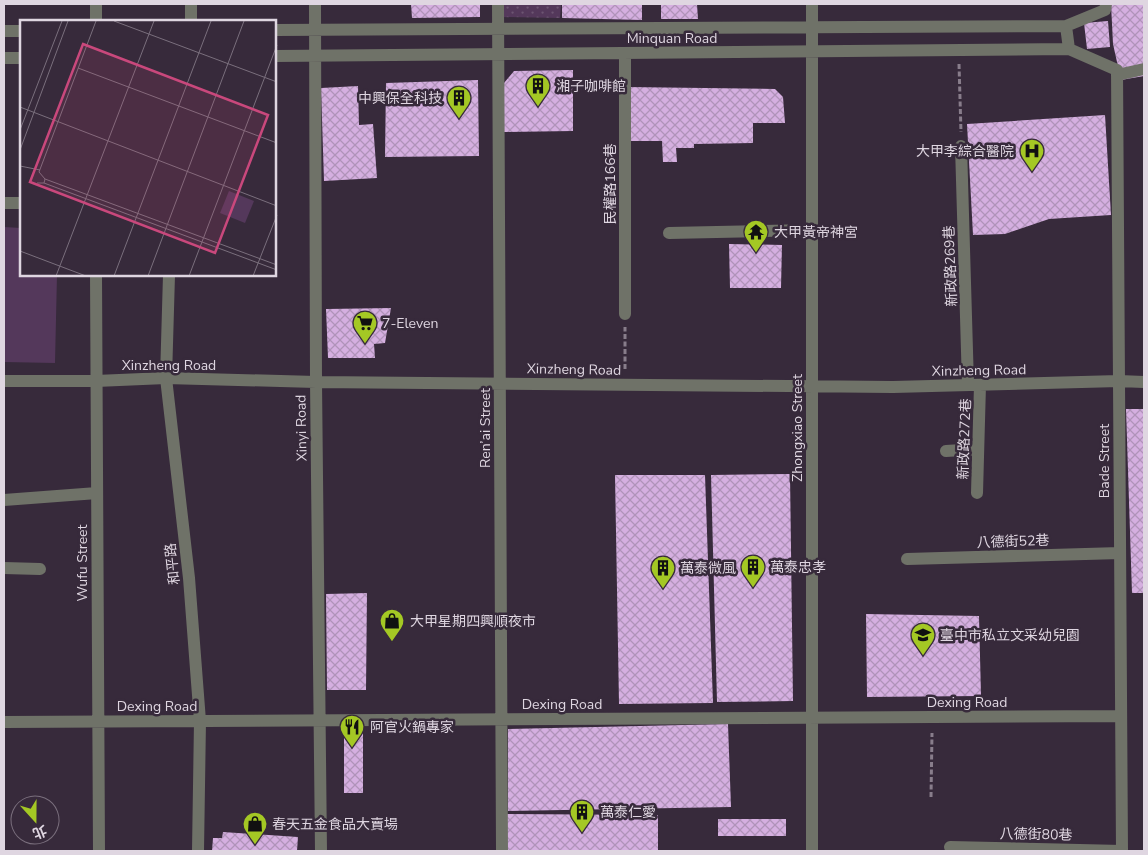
<svg xmlns="http://www.w3.org/2000/svg" width="1148" height="855" font-family="'Nunito Sans','Noto Sans TC',sans-serif">
<style>
.grass{fill:url(#grass-dots)}
.garden{fill:#54385b}
.building{fill:url(#building-cross-hatch)}
.lines{fill:none;stroke-linecap:round;stroke-linejoin:round}
.path{stroke:#887d8b;stroke-width:3;stroke-dasharray:5 2.5;stroke-linecap:butt}
.minor{stroke:#6f7268;stroke-width:12}
.labels{text-anchor:middle;stroke-width:5;stroke-linejoin:round;paint-order:stroke}
.street-label{font-size:14px;fill:#dfd6e1;stroke:#372a3b}
.poi-label{font-size:14px;fill:#dfd6e1;stroke:#372a3b;text-anchor:start}
.inset-road{fill:none;stroke:#7a6f7d;stroke-width:1}
.view{fill:#c9487c;fill-opacity:0.15;stroke:#c9487c;stroke-width:2.5}
.inset-edge{fill:none;stroke:#dfd6e1;stroke-width:2.5}
</style>
<defs>
<pattern id="grass-dots" width="8" height="8" patternUnits="userSpaceOnUse" patternTransform="scale(1.25)"><rect width="8" height="8" fill="#54385b"/><path d="M2 2h.1M6 6h.1" fill="none" stroke="#6c5472" stroke-width="1.8" stroke-linecap="round"/></pattern>
<pattern id="building-cross-hatch" width="8" height="8" patternUnits="userSpaceOnUse" patternTransform="scale(1.25)"><rect width="8" height="8" fill="#d5afe0"/><path d="M0 0l8 8M0 8l8-8" fill="none" stroke="#b093b9"/></pattern>
</defs>
<rect width="100%" height="100%" fill="#372a3b"/>
<path class="grass" d="M502,4H561L560,18L502,17Z"/>
<path class="garden" d="M4,227L21,228V275H57L55,363L4,362Z"/>
<path class="building" d="M411,4H480V17L412,18Z
M562,4H642V20L562,18Z
M661,4H697L698,19H661Z
M1111,4H1144V76L1121,80L1113,44Z
M1108,21L1110,47L1087,49L1084,23Z
M573,70V131L503,132L504,83L514,71Z
M478,80L479,156L385,157L386,83Z
M358,86L359,125L373,124L377,178L324,181L321,88Z
M626,87L775,89L783,97L785,123H753V143L694,144V148H676L677,162H663L662,141H627Z
M1105,115L1111,215L1049,219L1005,234L973,235L967,124Z
M729,244L782,245L781,288H730Z
M391,308L385,343L374,344L375,358H328L326,309Z
M1126,409H1144V593H1132Z
M790,474L793,701L717,702L711,475Z
M615,475H705L713,703L619,704Z
M367,593L366,690H327L326,594Z
M866,614L979,616L981,696L867,697Z
M728,724L731,807L508,811V729Z
M353,728H363V793H344V738L347,732Z
M507,814L658,815V851H507Z
M718,819H786V836H718Z
M223,832L298,837L297,851H212L213,838H222Z"/>
<g class="lines">
<path class="path" d="M959,64L961,132
M625,369V327
M931,797L932,733"/>
<path class="minor" d="M96,4V21
M315,4L316,382L321,851
M498,4L502,851
M1106,4L1105,10L1066,26L1069,49L1117,70L1122,851
M191,21V4
M275,30L1066,26
M4,31H21
M625,53V314
M275,56L1069,49
M4,58H21
M1117,75L1144,69
M961,146L968,385
M4,203H21
M669,233L812,230
M96,275L99,851
M169,275L166,378L189,578L200,721L198,851
M4,381H96L166,378L316,382L893,387L1119,381L1144,382
M946,451L978,449
M977,493L980,385
M4,500L97,493
M907,559L1120,553
M4,568L40,569
M4,722L1121,716
M950,847L1122,851
M812,851V4"/>
</g>
<defs>
<symbol id="building-pin" viewBox="-11 -11 22 30"><path d="M0 17L-7.5 6A9.5 9.5 0 1 1 7.5 6Z" fill="#a4c824" stroke="#372a3b"/><path d="M-4-6H4V6H1V3H-1V6H-4ZM-2.5-4.3h1.7v1.8h-1.7ZM.8-4.3h1.7v1.8H.8ZM-2.5-1h1.7V.8h-1.7ZM.8-1h1.7V.8H.8Z" fill="#111"/></symbol>
<symbol id="hospital-pin" viewBox="-11 -11 22 30"><path d="M0 17L-7.5 6A9.5 9.5 0 1 1 7.5 6Z" fill="#a4c824" stroke="#372a3b"/><path d="M-5-5h3v3.5h4V-5h3V5h-3V1.5h-4V5h-3Z" fill="#111"/></symbol>
<symbol id="temple-pin" viewBox="-11 -11 22 30"><path d="M0 17L-7.5 6A9.5 9.5 0 1 1 7.5 6Z" fill="#a4c824" stroke="#372a3b"/><path d="M0-6L5-2H3V0L6.5 2.5H4V6H1.5V3h-3V6H-4V2.5H-6.5L-3 0V-2H-5Z" fill="#111"/></symbol>
<symbol id="supermarket-pin" viewBox="-11 -11 22 30"><path d="M0 17L-7.5 6A9.5 9.5 0 1 1 7.5 6Z" fill="#a4c824" stroke="#372a3b"/><path d="M-6-5.5h2.5l.6 2H6L4.5 2H-2.5L-4.4-4H-6ZM-1.5 3.2a1.3 1.3 0 1 0 .1 0ZM3 3.2a1.3 1.3 0 1 0 .1 0Z" fill="#111"/></symbol>
<symbol id="shop-pin" viewBox="-11 -11 22 30"><path d="M0 17L-7.5 6A9.5 9.5 0 1 1 7.5 6Z" fill="#a4c824" stroke="#372a3b"/><path d="M-5-2.5h2.3a2.7 3.5 0 0 1 5.4 0H5L5.5 6h-11ZM-1.5-2.5h3a1.5 2.3 0 0 0-3 0Z" fill="#111"/></symbol>
<symbol id="school-pin" viewBox="-11 -11 22 30"><path d="M0 17L-7.5 6A9.5 9.5 0 1 1 7.5 6Z" fill="#a4c824" stroke="#372a3b"/><path d="M0-5L7-2L0 1L-7-2ZM-4 1L0 2.5L4 1V4Q0 6-4 4Z" fill="#111"/></symbol>
<symbol id="restaurant-pin" viewBox="-11 -11 22 30"><path d="M0 17L-7.5 6A9.5 9.5 0 1 1 7.5 6Z" fill="#a4c824" stroke="#372a3b"/><path d="M-5-6h1v4h1v-4h1v4h1v-4h1v5L-1.5 .5V6h-2V.5L-5-1ZM5-6V6H3V1.5H1.5Q1.5-4 5-6Z" fill="#111"/></symbol>
</defs>
<g fill-rule="evenodd">
<use href="#building-pin" x="524" y="72" width="28" height="38"/>
<use href="#building-pin" x="445" y="84" width="28" height="38"/>
<use href="#hospital-pin" x="1018" y="137" width="28" height="38"/>
<use href="#temple-pin" x="742" y="218" width="28" height="38"/>
<use href="#supermarket-pin" x="351" y="309" width="28" height="38"/>
<use href="#building-pin" x="739" y="553" width="28" height="38"/>
<use href="#building-pin" x="649" y="554" width="28" height="38"/>
<use href="#shop-pin" x="378" y="607" width="28" height="38"/>
<use href="#school-pin" x="909" y="621" width="28" height="38"/>
<use href="#restaurant-pin" x="338" y="713" width="28" height="38"/>
<use href="#building-pin" x="568" y="798" width="28" height="38"/>
<use href="#shop-pin" x="241" y="810" width="28" height="38"/>
</g>
<g class="labels">
<g class="street-label">
<text x="672" y="43">Minquan Road</text>
<text transform="translate(610 184) rotate(-90)" y="5">民權路166巷</text>
<text transform="translate(950 266) rotate(-92)" y="5">新政路269巷</text>
<text x="169" y="370">Xinzheng Road</text>
<text transform="translate(574 369) rotate(1)" y="5">Xinzheng Road</text>
<text transform="translate(979 370) rotate(-1)" y="5">Xinzheng Road</text>
<text transform="translate(301 428) rotate(-91)" y="5">Xinyi Road</text>
<text transform="translate(485 428) rotate(-90)" y="5">Ren’ai Street</text>
<text transform="translate(797 428) rotate(-90)" y="5">Zhongxiao Street</text>
<text transform="translate(964 439) rotate(-88)" y="5">新政路272巷</text>
<text transform="translate(1104 461) rotate(-90)" y="5">Bade Street</text>
<text transform="translate(1013 541) rotate(-2)" y="5">八德街52巷</text>
<text transform="translate(82 563) rotate(-90)" y="5">Wufu Street</text>
<text transform="translate(172 564) rotate(-96)" y="5">和平路</text>
<text x="967" y="707">Dexing Road</text>
<text x="562" y="709">Dexing Road</text>
<text x="157" y="711">Dexing Road</text>
<text transform="translate(1036 834) rotate(1)" y="5">八德街80巷</text>
</g>
<g class="poi-label">
<text x="556" y="91">湘子咖啡館</text>
<text x="442" y="103" text-anchor="end">中興保全科技</text>
<text x="1014" y="156" text-anchor="end">大甲李綜合醫院</text>
<text x="774" y="237">大甲黃帝神宮</text>
<text x="382" y="328">7-Eleven</text>
<text x="770" y="572">萬泰忠孝</text>
<text x="680" y="573">萬泰微風</text>
<text x="410" y="626">大甲星期四興順夜市</text>
<text x="940" y="640">臺中市私立文采幼兒園</text>
<text x="370" y="732">阿官火鍋專家</text>
<text x="600" y="817">萬泰仁愛</text>
<text x="272" y="829">春天五金食品大賣場</text>
</g>
</g>
<g transform="translate(20 20)">
<rect width="256" height="256" fill="#372a3b"/>
<path d="M209,171L234,181L225,203L200,193Z" fill="#54385b"/>
<path class="inset-road" d="M94,1L257,62M58,48L257,123M0,87L257,186M0,110L42,1M0,130L48,1M0,146L20,150M25,159L257,245M17,163H24L25,159L19,152L76,1M24,163L257,250M0,231L66,256M36,256L134,1M94,256L191,1M128,256L224,1M169,256L257,25M233,256L257,195"/>
<path class="view" d="M63,24L248,95L195,233L10,162Z"/>
<rect width="256" height="256" class="inset-edge"/>
</g>
<rect width="1148" height="855" fill="none" stroke="#dfd6e1" stroke-width="10"/>
<g transform="translate(35 820) rotate(159)"><circle r="24" fill="#372a3b" stroke="#7a6f7d"/>
<path d="M0-4L9 19L0 12L-9 19Z" fill="#a4c824"/>
<text y="-8" font-size="14" font-weight="bold" text-anchor="middle" fill="#dfd6e1">北</text>
</g>
</svg>
